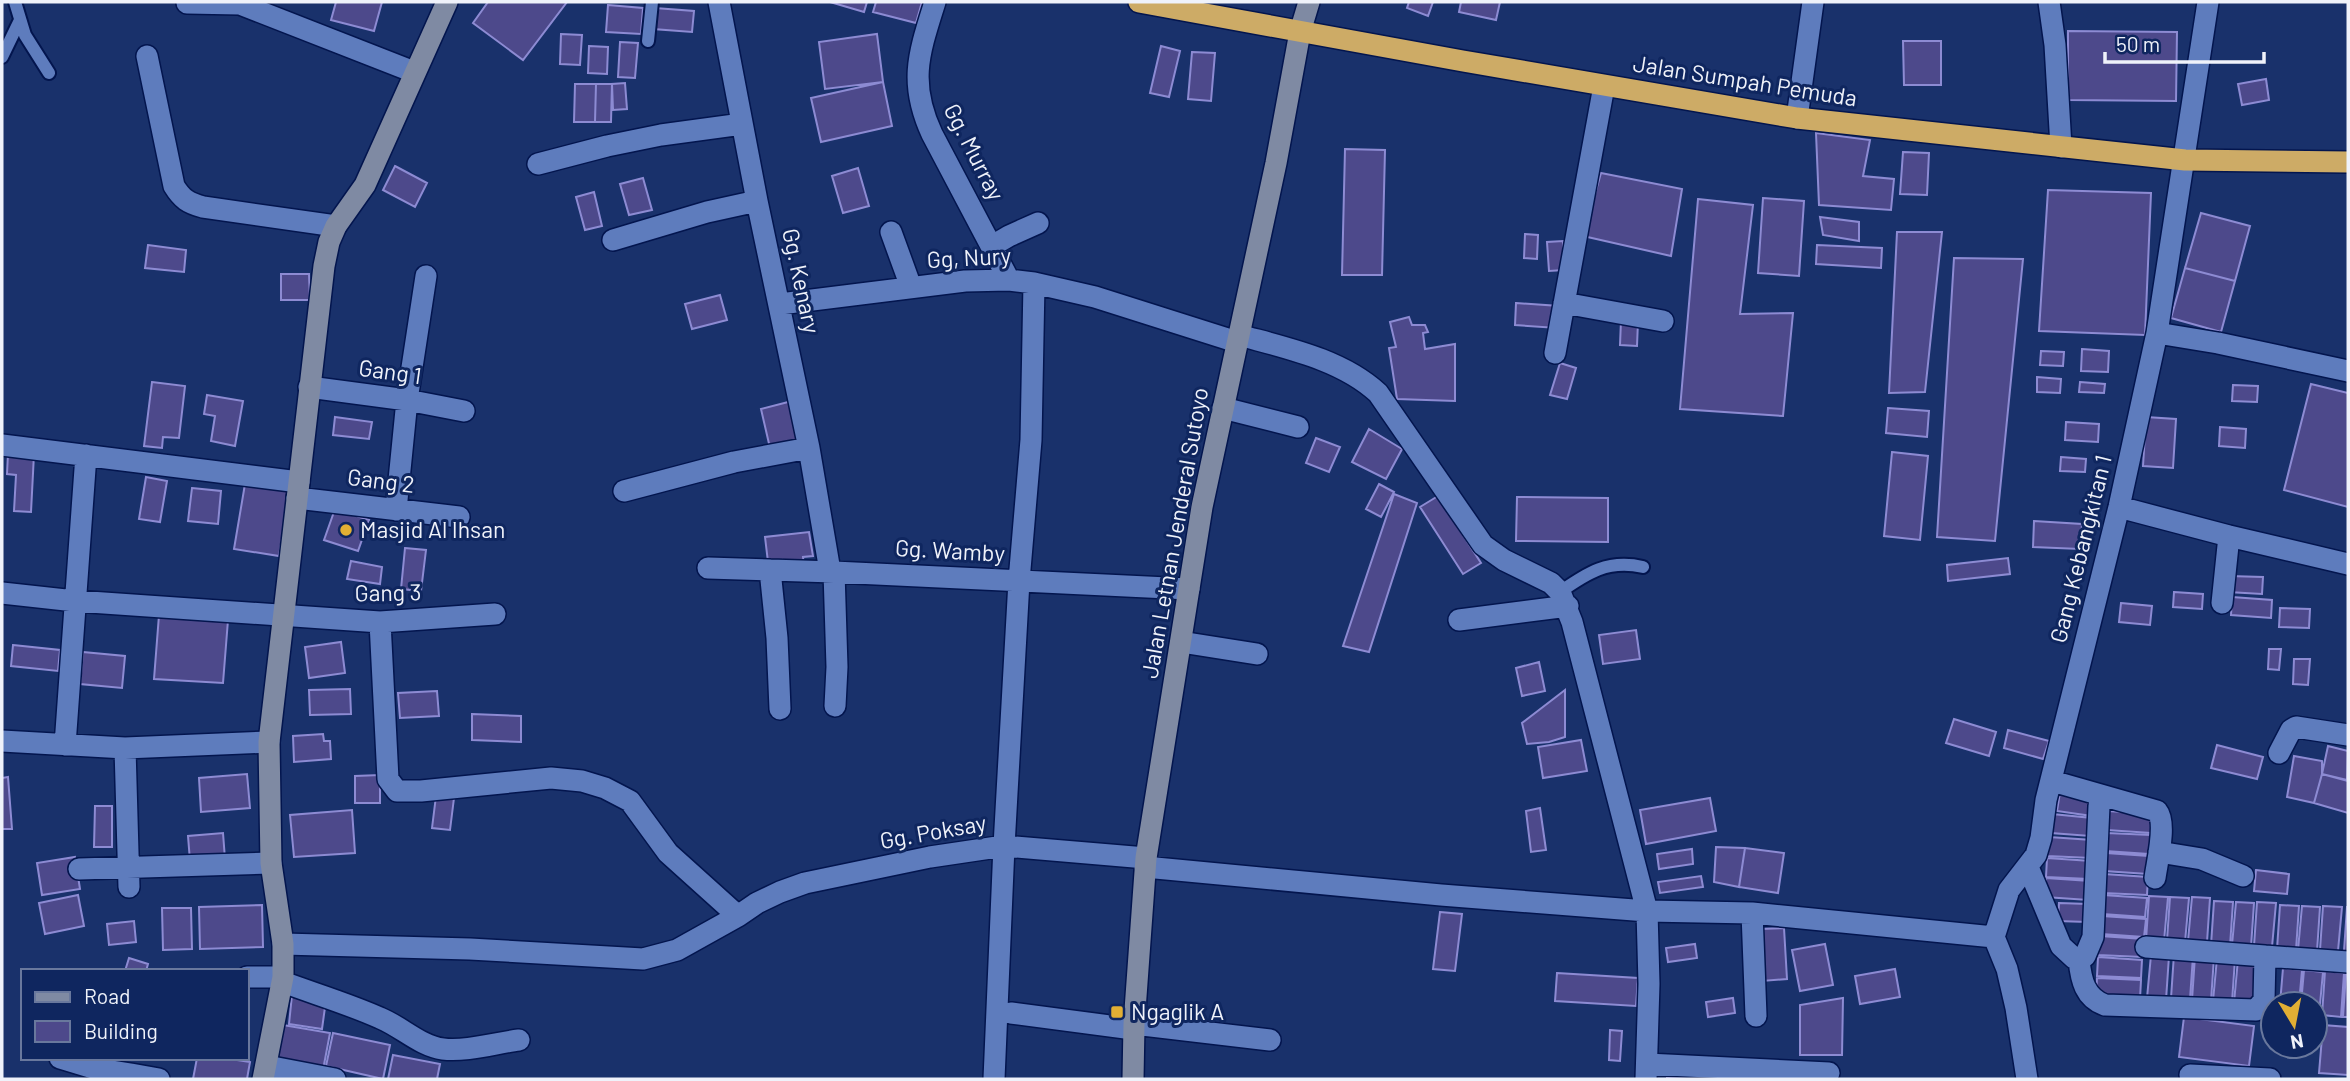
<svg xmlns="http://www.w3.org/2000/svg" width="2350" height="1081" font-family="Barlow,sans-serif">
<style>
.building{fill:#4d498b;stroke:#8d8bd3;stroke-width:2}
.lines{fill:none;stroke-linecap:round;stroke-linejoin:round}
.lane-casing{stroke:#03154e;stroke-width:16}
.street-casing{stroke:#03154e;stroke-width:24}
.secondary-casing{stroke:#03154e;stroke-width:24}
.highway-casing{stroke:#03154e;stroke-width:24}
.lane{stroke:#5e7cbd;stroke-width:12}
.street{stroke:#5e7cbd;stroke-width:21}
.secondary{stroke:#7f8aa3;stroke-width:21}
.highway{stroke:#cdab66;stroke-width:21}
.poi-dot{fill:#e2af34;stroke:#0f265f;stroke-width:2.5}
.labels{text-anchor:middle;stroke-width:6;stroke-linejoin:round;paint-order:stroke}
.street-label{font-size:23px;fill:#eff2fa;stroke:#0f265f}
.poi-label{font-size:23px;fill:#eff2fa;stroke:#0f265f;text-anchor:start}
</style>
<rect width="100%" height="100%" fill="#19316b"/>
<path class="building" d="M336,2H382L374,31L331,20Z
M488,2H567L523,60L473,23Z
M830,2H867L864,12Z
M876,2H922L916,23L873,12Z
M1409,2H1433L1428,16L1407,8Z
M1461,2H1500L1496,20L1459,12Z
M608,5L643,8L641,34L606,32Z
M655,8L694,11L692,32L653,29Z
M2068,31L2177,32L2176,101L2068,100Z
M561,34L582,35L580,65L560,64Z
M877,34L883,82L825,89L819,42Z
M1903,41H1941V85H1904Z
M620,42L638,43L635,78L618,77Z
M589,46L608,47L607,74L588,73Z
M1161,46L1180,51L1169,97L1150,93Z
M1192,52L1215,53L1211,101L1188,99Z
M2266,79L2269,100L2242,105L2238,84Z
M883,82L892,126L821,142L811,98Z
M625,83L627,109L613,110L612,84Z
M575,84H596L595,122H574Z
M596,84H612L611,122H595Z
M1816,133L1870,140L1863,176L1894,179L1891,210L1819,205Z
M1345,149L1385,150L1382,275H1342Z
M1903,152L1929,153L1927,195L1900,194Z
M395,166L427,183L415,207L383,190Z
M858,168L869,206L843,213L832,176Z
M1601,173L1682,189L1671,256L1583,236Z
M643,178L652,210L629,215L620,184Z
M2048,190L2151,193L2145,335L2039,331Z
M594,192L602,226L585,230L576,197Z
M1763,198L1804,201L1799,276L1758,273Z
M1698,199L1753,205L1740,314L1793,313L1783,416L1680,409Z
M2201,213L2250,226L2235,281L2185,268Z
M1820,217L1859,222V241L1823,235Z
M1897,232H1942L1925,392L1889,393Z
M1525,234L1538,235L1537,259L1524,258Z
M1563,241L1564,270L1549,271L1547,242Z
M148,245L186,250L184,272L145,268Z
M1817,245L1882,248L1881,268L1816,264Z
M1954,258L2023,259L1995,541L1937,537Z
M2185,268L2235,281L2221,332L2171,318Z
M281,274H309L310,300H281Z
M720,295L727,320L692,329L685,304Z
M1516,303L1559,306L1557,328L1515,325Z
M1409,317L1412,325H1425L1428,332L1423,333L1425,349L1455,344V401L1397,399L1389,348L1396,347L1390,322Z
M1621,320L1638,321L1637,346L1620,345Z
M2082,349L2109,351L2108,372L2081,371Z
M2041,351L2064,352L2063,366L2040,365Z
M1560,363L1576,368L1567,399L1550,395Z
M2037,377L2061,379L2060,393L2037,392Z
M152,382L185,386L179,438L163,437L162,448L144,446Z
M2080,382L2105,384L2104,393L2079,392Z
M2311,384L2348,393V507L2284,490Z
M2233,385L2258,386L2257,402L2232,401Z
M207,395L243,401L235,446L211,441L215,416L204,414Z
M792,401L802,441L770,448L761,409Z
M1888,408L1929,411L1927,437L1886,433Z
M335,417L372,422L369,439L333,435Z
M2146,417L2176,419L2173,468L2143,466Z
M2066,422L2099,424L2098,442L2065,440Z
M2220,427L2246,429L2245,448L2219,446Z
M1369,429L1402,449L1386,479L1352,462Z
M1316,438L1340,447L1329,472L1306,463Z
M1892,452L1928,456L1920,540L1884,536Z
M8,453L34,454L31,512L14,511L16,475L7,474Z
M2061,457L2086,459L2085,472L2060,471Z
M146,477L167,481L160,522L139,519Z
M245,484L290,491L279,556L234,549Z
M1379,484L1394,492L1381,517L1366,509Z
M192,488L221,491L218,524L188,521Z
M1394,494L1417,503L1369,652L1343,646Z
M1438,496L1481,563L1463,574L1420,507Z
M1517,497L1608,498V542L1516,541Z
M335,509L369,520L358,551L324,540Z
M2034,521L2082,524L2080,549L2033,547Z
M809,532L813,556L803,557L804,565L783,568L782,560L768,562L765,537Z
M405,548L426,550L421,591L401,589Z
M2008,558L2010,574L1948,581L1947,565Z
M351,561L382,567L380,584L347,579Z
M2229,576L2263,577L2262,594L2228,592Z
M2174,592L2203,594L2202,609L2173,607Z
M2232,597L2272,600L2271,618L2231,615Z
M2121,603L2152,606L2150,625L2119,622Z
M2280,608L2310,609L2309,628L2279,627Z
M159,615L228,620L223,683L154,679Z
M1636,630L1640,659L1603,664L1599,635Z
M341,642L345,673L309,678L305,647Z
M13,645L60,650L58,671L11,666Z
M2269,649H2281L2279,670L2268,669Z
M83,652L125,656L122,688L80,684Z
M2294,659H2310L2308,685L2293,684Z
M1539,662L1545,691L1522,696L1516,668Z
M350,689L351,714L310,715L309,690Z
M1565,690V737L1549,742L1527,744L1522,723Z
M437,691L439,716L400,718L398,693Z
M472,714L521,716V742L472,740Z
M1954,719L1996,732L1989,756L1946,743Z
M2008,730L2049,741L2043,759L2004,748Z
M323,734L324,741H330L331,759L294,762L293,736Z
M1581,740L1587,771L1543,778L1538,747Z
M2217,745L2263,757L2257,779L2211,768Z
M2328,746L2348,751L2347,780L2322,774Z
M2294,756L2322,761V774L2314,803L2287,797Z
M247,774L250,808L201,812L199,778Z
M2322,774L2348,781V813L2314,803Z
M380,775V803H355V776Z
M8,777L12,829H2V778Z
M2060,792L2094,796L2092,816L2057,811Z
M436,796L454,798L450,830L432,828Z
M1710,798L1716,831L1646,844L1640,810Z
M95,806H112V847H94Z
M1540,808L1546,850L1531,852L1526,811Z
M352,810L355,853L294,857L290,815Z
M2108,811L2152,814L2151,833L2107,830Z
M2052,814L2092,818L2090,836L2051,833Z
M223,833L225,859L190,861L188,836Z
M2107,833L2151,835L2149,854L2105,851Z
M2049,837L2092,840L2091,858L2047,856Z
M1716,847L1745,848L1739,887L1714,882Z
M1745,848L1784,853L1778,893L1739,887Z
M1692,849L1693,864L1659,869L1657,854Z
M2106,853L2149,856L2148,874L2104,871Z
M75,857L80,889L42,895L37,863Z
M2047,858L2091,861L2089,879L2046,877Z
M2256,870L2289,874L2287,894L2254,891Z
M2104,874L2148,877L2147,895L2103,893Z
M1701,876L1703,887L1660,893L1658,882Z
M2046,878L2090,881L2088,900L2045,897Z
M78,895L84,926L45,934L39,903Z
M2103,895L2147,898L2145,917L2102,914Z
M2149,896L2168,897L2164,941L2146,940Z
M2170,897L2189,898L2185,942L2167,940Z
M2192,897L2210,898L2207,942L2188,941Z
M2214,901L2233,902L2230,946L2211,945Z
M2236,902L2254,903L2251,947L2232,945Z
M2257,902L2276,903L2272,947L2254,946Z
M2059,903L2088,904L2087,922L2058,921Z
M262,905L263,947L200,949L199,907Z
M2280,905L2299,906L2296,950L2277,949Z
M2302,906L2320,907L2317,951L2298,950Z
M2323,906L2342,907L2338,951L2320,950Z
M2347,907H2348V951H2344Z
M162,908H191L192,949L163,950Z
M1440,912L1462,914L1455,971L1433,969Z
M2102,916L2146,919L2144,937L2101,934Z
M134,921L136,942L109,945L107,924Z
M1784,928L1787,979L1762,981L1760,929Z
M2100,936L2144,939L2142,957L2098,955Z
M1695,944L1697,958L1668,962L1666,948Z
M1825,944L1833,985L1800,991L1792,950Z
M2174,954L2193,956L2190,999L2171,998Z
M2151,955L2169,956L2166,1000L2147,998Z
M2195,956L2214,957L2211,1001L2192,1000Z
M2098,957L2142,960L2141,978L2097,976Z
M129,958L148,964L146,971H125Z
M2217,958L2235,959L2232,1002L2213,1001Z
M2238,959L2256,960L2253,1004L2234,1003Z
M2283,968L2302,970L2299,1004H2280Z
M1895,969L1900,997L1860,1004L1855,976Z
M2304,970L2323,972L2319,1015H2315V1004H2301Z
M2325,971L2344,973L2341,1017L2322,1015Z
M1557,973L1638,978L1636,1006L1555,1001Z
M2346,973H2348V1017H2343Z
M2097,978L2141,980L2140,999L2096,996Z
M292,995L326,1000L322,1029L289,1024Z
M1733,998L1735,1013L1708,1017L1706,1002Z
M1843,998L1842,1055H1800V1005Z
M2184,1017L2254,1026L2249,1066L2179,1057Z
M283,1025L330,1033L323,1070L277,1062Z
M2323,1025L2348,1027V1075L2319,1073Z
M1610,1030L1622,1031L1620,1061L1609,1060Z
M333,1033L390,1045L383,1079L326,1066Z
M393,1055L440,1064L437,1079H388Z
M197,1058H224L250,1062L247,1079H193Z
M1667,1077H1719V1079H1667Z"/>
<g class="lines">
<defs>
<path id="lane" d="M15,2L25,35L49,73
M648,41L652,2
M2,57L20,20
M1560,592C1587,573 1608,559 1643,567"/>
<path id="street" d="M719,2L757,201L809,448L830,571
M935,2C919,53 908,82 932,134L1009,280
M2049,2L2055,45L2061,147
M187,3L240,4L414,72
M147,56L174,186C182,199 188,203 203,207L336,226
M1797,118L1813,2
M538,164L607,146L661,135L742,124
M891,232L911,287
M613,240L707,212L757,201
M992,246L1009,236L1038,223
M1564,303L1663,321
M780,304L965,281L1009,280L1034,283L1095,297L1237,342
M2157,333L2218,343L2348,371
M1239,335C1286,348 1341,359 1378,393L1483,545L1504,560L1551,583L1560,592L1572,622L1647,911L1649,984L1646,1079
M1555,353L1604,86
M309,387L407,400L464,411
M1223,408L1298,427
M2,445L299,482
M624,491L734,462L809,448
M297,498L459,517
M2119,507L2229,536L2348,564
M396,510L407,400L426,276
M708,568L834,572L1189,589
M770,570L777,638L780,709
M834,572L837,667L835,706
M2,593L75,601L380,622L495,614
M2222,603L2229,536
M1459,620L1568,606
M380,622L388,779L397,791H421L551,778L582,781L605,788L630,801L668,853L738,916
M1181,642L1257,654
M2,741L125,748L269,742
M65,745L86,455
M125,748L129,887
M2279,753L2291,730L2296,727L2348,735
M2052,781L2157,811C2167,823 2157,862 2155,878
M2159,852L2202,859L2243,876
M1145,867L1441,895L1647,911L1752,913L1994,937
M2028,867L2061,946L2074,958L2079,960C2081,980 2085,998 2105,1005L2256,1010L2264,1000L2265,956L2348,962
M79,869L271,863
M1752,913L1756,1016
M1994,937L2009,890L2036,855L2041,838L2046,800L2119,507L2157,333L2208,2
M1994,937L2007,969L2016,1008L2027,1079
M283,944L470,949L643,959L677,950L738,916L757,903L780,892L805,883L930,857L1004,846L1146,858
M2146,947L2265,956
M2079,960L2085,956L2093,937L2099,806
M247,977H283
M283,982C315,994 349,1004 380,1018C402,1027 420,1046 443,1049C465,1052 496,1043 519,1040
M1011,1013L1133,1029
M1134,1024L1270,1040
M60,1058L93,1068L131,1074
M1647,1064L1829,1073
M267,1066L335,1079
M2190,1075L2270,1079
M130,1079L131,1074L159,1079
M994,1079L1004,846L1019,581L1031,440L1034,283"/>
<path id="secondary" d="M263,1079L283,977V944L271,863L269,742L324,266L329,242L336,226L365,185L447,2
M1133,1079L1134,1024L1146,858L1202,507L1276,163L1300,32L1309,2"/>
<path id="highway" d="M1139,2L1463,61L1797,118L2185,160L2348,162"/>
</defs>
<use href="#lane" class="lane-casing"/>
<use href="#street" class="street-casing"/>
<use href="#secondary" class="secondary-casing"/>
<use href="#highway" class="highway-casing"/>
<use href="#lane" class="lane"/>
<use href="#street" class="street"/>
<use href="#secondary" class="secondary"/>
<use href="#highway" class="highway"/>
</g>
<g class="poi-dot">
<circle cx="346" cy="530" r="7"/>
<rect x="1110" y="1005" width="14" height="14" rx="3.5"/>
</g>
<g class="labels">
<g class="street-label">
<text transform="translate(1745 81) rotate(9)" y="8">Jalan Sumpah Pemuda</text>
<text transform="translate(974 152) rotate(63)" y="8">Gg. Murray</text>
<text transform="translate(969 258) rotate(-3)" y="8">Gg, Nury</text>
<text transform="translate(801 281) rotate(78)" y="8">Gg. Kenary</text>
<text transform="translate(390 372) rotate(8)" y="8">Gang 1</text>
<text transform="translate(381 481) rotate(7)" y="8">Gang 2</text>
<text transform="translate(1175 533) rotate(-80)" y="8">Jalan Letnan Jenderal Sutoyo</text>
<text transform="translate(2081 549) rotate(-76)" y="8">Gang Kebangkitan 1</text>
<text transform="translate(950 551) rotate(3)" y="8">Gg. Wamby</text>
<text transform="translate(388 593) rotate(-1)" y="8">Gang 3</text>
<text transform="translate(933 832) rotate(-10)" y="8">Gg. Poksay</text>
</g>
<g class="poi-label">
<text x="360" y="538">Masjid Al Ihsan</text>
<text x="1131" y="1020">Ngaglik A</text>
</g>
</g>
<rect width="2350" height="1081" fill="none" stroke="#eff2fa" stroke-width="7"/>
<rect x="21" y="969" width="228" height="91" fill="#0f265f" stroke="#69789d" stroke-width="2"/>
<rect x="35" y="992" width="35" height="10" fill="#7f8aa3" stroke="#69789d" stroke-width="2"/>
<text x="84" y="1004" font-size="21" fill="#eff2fa">Road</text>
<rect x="35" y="1021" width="35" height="21" fill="#4d498b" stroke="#69789d" stroke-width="2"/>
<text x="84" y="1039" font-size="21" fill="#eff2fa">Building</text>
<g transform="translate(2294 1025) rotate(170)"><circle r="33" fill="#0f265f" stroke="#69789d" stroke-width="2"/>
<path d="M0-5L12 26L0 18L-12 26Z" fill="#e2af34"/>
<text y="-10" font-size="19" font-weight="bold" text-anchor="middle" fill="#eff2fa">N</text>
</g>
<path d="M2105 52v10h159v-10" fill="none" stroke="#eff2fa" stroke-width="3.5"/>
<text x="2116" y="52" font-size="21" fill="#eff2fa" stroke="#0f265f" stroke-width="5" paint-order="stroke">50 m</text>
</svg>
